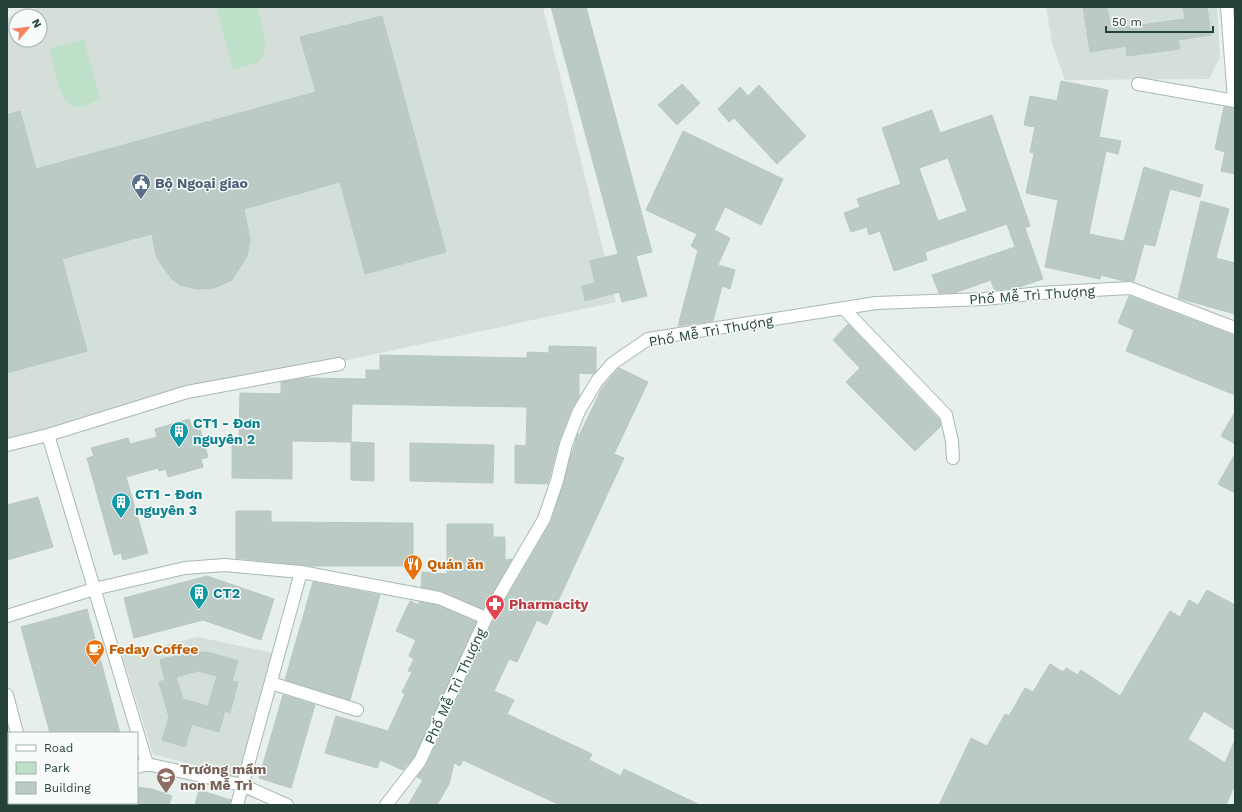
<svg xmlns="http://www.w3.org/2000/svg" width="1242" height="812" font-family="'Work Sans',sans-serif">
<style>
.built{fill:#d4dfda;fill-rule:evenodd}
.green{fill:#bfe0c8}
.building{fill:#bbcac4;stroke:#b8c9c2;fill-rule:evenodd}
.lines{fill:none;stroke-linecap:round;stroke-linejoin:round}
.minor-casing{stroke:#a8b8b2;stroke-width:14}
.minor{stroke:#fff;stroke-width:12}
.labels{text-anchor:middle;stroke-width:3;stroke-linejoin:round;paint-order:stroke}
.service-label{font-size:14px;font-weight:bold;fill:#4e5e75;stroke:#f7fbf9;text-anchor:start}
.street-label{font-size:14px;fill:#24423a;stroke:#f7fbf9}
.culture-label{font-size:14px;font-weight:bold;fill:#0d838f;stroke:#f7fbf9;text-anchor:start}
.food-label{font-size:14px;font-weight:bold;fill:#c56008;stroke:#f7fbf9;text-anchor:start}
.health-label{font-size:14px;font-weight:bold;fill:#be3a42;stroke:#f7fbf9;text-anchor:start}
.education-label{font-size:14px;font-weight:bold;fill:#785e54;stroke:#f7fbf9;text-anchor:start}
</style>
<rect width="100%" height="100%" fill="#e6efeb"/>
<path class="built" d="M40,7H543L616,302L329,364L7,441V18ZM16,16H40V40H16Z
M1046,7H1217L1220,57L1209,79L1065,80L1052,43Z
M198,637L274,653L240,778L153,754L122,655Z"/>
<path class="green" d="M216,7H257C262,25 271,46 259,62L233,70Z
M84,39L100,100C93,102 84,107 77,107C59,107 53,62 50,48Z"/>
<path class="building" d="M551,7H586L652,252L636,256L647,296L622,302L619,292L585,301L582,286L595,283L590,261L618,254Z
M1083,7H1107L1111,29L1185,19L1183,7H1207L1211,35L1178,40L1180,49L1127,56L1126,46L1090,52Z
M382,16L446,252L365,274L340,182L244,209L250,240L247,256L232,280L214,288L197,289L180,285L172,279L160,263L156,255L152,234L133,239L62,259L87,351L7,373V115L20,111L36,169L316,92L300,37Z
M1061,81L1108,90L1099,137L1121,141L1118,154L1106,151L1089,234L1124,241L1144,167L1203,185L1200,197L1170,189L1155,246L1144,244L1134,281H1124L1101,275L1100,279L1045,267L1058,200L1026,193L1034,153L1030,152L1035,127L1024,125L1030,96L1057,101Z
M682,84L700,103L677,125L658,105Z
M759,85L806,136L777,164L734,118L729,122L718,109L740,87L748,96Z
M1224,107L1235,108V174L1221,171L1225,152L1215,149Z
M932,110L940,133L992,115L1030,226L1025,228L1043,279L1016,288L994,290L991,280L954,293H939L932,275L1015,247L1007,224L925,252L927,260L894,271L880,231L869,235L867,227L851,232L844,213L860,207L857,199L901,184L882,128ZM948,158L967,211L938,221L919,168Z
M683,131L783,179L761,225L725,207L714,230L730,238L718,265L735,270L730,289L722,286L713,321L678,326L698,250L691,246L697,234L646,210Z
M1201,201L1229,209L1216,258L1235,263V314L1178,298Z
M1129,296L1235,336V395L1126,351L1134,330L1118,323Z
M848,324L939,419L941,426L915,451L846,382L860,368L833,340Z
M549,346L596,347V371L593,374L579,373V397L572,408L559,441L548,484L515,483V445L526,446L527,407L467,406L352,404L351,442L292,441V479L232,478V440H239L240,393L281,394V382L306,378L366,379V370H380V355L527,358V352L549,353Z
M619,368L648,382L614,454L624,458L547,625L537,620L517,662L509,659L494,691L514,700L507,714L592,754L589,760L621,776L624,769L700,805H560L463,760L460,766L454,763L449,784L437,805H408L423,780L417,777L427,764L493,621L551,522L578,433V438L602,388Z
M1235,412V444L1221,436Z
M189,419L192,427L199,425L208,457L201,459L203,467L168,477L166,469L159,471L158,468L126,477L148,553L123,560L121,553L114,555L87,458L94,456L91,448L128,438L130,444L157,437L155,429Z
M351,442L374,443V481L351,480Z
M410,443L494,445L493,483L410,481Z
M1235,454V493L1218,484Z
M38,497L53,547L7,560V505Z
M236,511H271V522L413,523V566H308L236,558Z
M447,524H493V537H505V560L512,559L483,609L442,591L421,587L422,572L447,574Z
M207,576L274,599L261,640L203,620L134,638L124,598Z
M313,582L380,595L350,700L285,680Z
M1207,590L1235,605V730L1204,711L1188,739L1225,763L1235,740V784L1226,805H939L971,738L987,746L1005,714L1009,716L1025,688L1033,692L1050,664L1063,672L1066,668L1078,675L1081,670L1120,696L1170,611L1180,617L1189,600L1198,605Z
M410,601L419,605V602L437,605L476,622L414,757L403,770L380,760L377,768L325,753L336,716L388,731L405,694L402,692L412,672L408,671L414,659L409,656L416,640L396,631Z
M87,609L120,733H50L21,627Z
M192,651L211,653L238,661L232,681L238,682L230,713L225,711L219,732L192,724L185,747L162,740L169,717L159,682L165,680L160,660ZM198,671L217,676L208,706L183,699L176,677Z
M283,695L315,705L291,788L259,778Z
M137,787L152,789L172,796L169,805H137Z
M199,790L231,800L230,805H195Z"/>
<g class="lines">
<defs>
<path id="minor" d="M1227,7L1234,100
M1138,84L1235,101
M843,308L946,415L952,441L953,458
M48,435L147,764
M7,445L48,435L187,392L339,364
M7,616L94,589L185,568L225,565L301,572L439,598L486,618
M271,683L357,710
M7,695L17,733
M137,767L147,764L242,785L287,805
M36,803L37,805
M7,804L12,803
M237,805L301,572
M386,805L420,761L486,618L544,519L557,481L566,444L579,411L597,381L613,363L648,339L876,303L985,299L1040,293L1130,288L1235,328"/>
</defs>
<use href="#minor" class="minor-casing"/>
<use href="#minor" class="minor"/>
</g>
<defs>
<symbol id="civic-pin" viewBox="-11 -11 22 30"><path d="M0 17L-7.5 6A9.5 9.5 0 1 1 7.5 6Z" fill="#5c6f8a" stroke="#f7fbf9"/><path d="M-.6-6.5H3V-4.5H.6V-3L4-1V1h2V6H-6V1h2V-1L-.6-3ZM-1.2 2.5V6h2.4V2.5Z" fill="#fff"/></symbol>
<symbol id="building-pin" viewBox="-11 -11 22 30"><path d="M0 17L-7.5 6A9.5 9.5 0 1 1 7.5 6Z" fill="#0f9aa8" stroke="#f7fbf9"/><path d="M-4-6H4V6H1V3H-1V6H-4ZM-2.5-4.3h1.7v1.8h-1.7ZM.8-4.3h1.7v1.8H.8ZM-2.5-1h1.7V.8h-1.7ZM.8-1h1.7V.8H.8Z" fill="#fff"/></symbol>
<symbol id="restaurant-pin" viewBox="-11 -11 22 30"><path d="M0 17L-7.5 6A9.5 9.5 0 1 1 7.5 6Z" fill="#e8710a" stroke="#f7fbf9"/><path d="M-5-6h1v4h1v-4h1v4h1v-4h1v5L-1.5 .5V6h-2V.5L-5-1ZM5-6V6H3V1.5H1.5Q1.5-4 5-6Z" fill="#fff"/></symbol>
<symbol id="pharmacy-pin" viewBox="-11 -11 22 30"><path d="M0 17L-7.5 6A9.5 9.5 0 1 1 7.5 6Z" fill="#e0444e" stroke="#f7fbf9"/><path d="M-2-6h4v4h4v4h-4v4h-4v-4h-4v-4h4Z" fill="#fff"/></symbol>
<symbol id="cafe-pin" viewBox="-11 -11 22 30"><path d="M0 17L-7.5 6A9.5 9.5 0 1 1 7.5 6Z" fill="#e8710a" stroke="#f7fbf9"/><path d="M-5.5-4.5H6V0H3Q3 3.5 0 3.5H-2.5Q-5.5 3.5-5.5 0ZM3-3.2v2h1.7v-2ZM-6 4.5H4V6H-6Z" fill="#fff"/></symbol>
<symbol id="school-pin" viewBox="-11 -11 22 30"><path d="M0 17L-7.5 6A9.5 9.5 0 1 1 7.5 6Z" fill="#8d6e63" stroke="#f7fbf9"/><path d="M0-5L7-2L0 1L-7-2ZM-4 1L0 2.5L4 1V4Q0 6-4 4Z" fill="#fff"/></symbol>
</defs>
<g fill-rule="evenodd">
<use href="#civic-pin" x="130" y="172" width="22" height="30"/>
<use href="#building-pin" x="168" y="420" width="22" height="30"/>
<use href="#building-pin" x="110" y="491" width="22" height="30"/>
<use href="#restaurant-pin" x="402" y="553" width="22" height="30"/>
<use href="#building-pin" x="188" y="582" width="22" height="30"/>
<use href="#pharmacy-pin" x="484" y="593" width="22" height="30"/>
<use href="#cafe-pin" x="84" y="638" width="22" height="30"/>
<use href="#school-pin" x="155" y="766" width="22" height="30"/>
</g>
<g class="labels">
<g class="service-label">
<text x="155" y="188">Bộ Ngoại giao</text>
</g>
<g class="street-label">
<text transform="translate(1032 295) rotate(-4)" y="5">Phố Mễ Trì Thượng</text>
<text transform="translate(711 331) rotate(-10)" y="5">Phố Mễ Trì Thượng</text>
<text transform="translate(455 686) rotate(-65)" y="5">Phố Mễ Trì Thượng</text>
</g>
<g class="culture-label">
<text x="193" y="428">CT1 - Đơn<tspan x="193" dy="16">nguyên 2</tspan></text>
<text x="135" y="499">CT1 - Đơn<tspan x="135" dy="16">nguyên 3</tspan></text>
<text x="213" y="598">CT2</text>
</g>
<g class="food-label">
<text x="427" y="569">Quán ăn</text>
<text x="109" y="654">Feday Coffee</text>
</g>
<g class="health-label">
<text x="509" y="609">Pharmacity</text>
</g>
<g class="education-label">
<text x="180" y="774">Trường mầm<tspan x="180" dy="16">non Mễ Trì</tspan></text>
</g>
</g>
<rect width="1242" height="812" fill="none" stroke="#24423a" stroke-width="16"/>
<rect x="8" y="732" width="130" height="72" fill="#f7fbf9" stroke="#a3b1ad"/>
<rect x="16" y="745" width="20" height="6" fill="#ffffff" stroke="#a3b1ad"/>
<text x="44" y="752" font-size="12" fill="#24423a">Road</text>
<rect x="16" y="762" width="20" height="12" fill="#bfe0c8" stroke="#a3b1ad"/>
<text x="44" y="772" font-size="12" fill="#24423a">Park</text>
<rect x="16" y="782" width="20" height="12" fill="#bbcac4" stroke="#a3b1ad"/>
<text x="44" y="792" font-size="12" fill="#24423a">Building</text>
<g transform="translate(28 28) rotate(62)"><circle r="19" fill="#f7fbf9" stroke="#a3b1ad"/>
<path d="M0-3L7 15L0 10L-7 15Z" fill="#f4845f"/>
<text y="-6" font-size="11" font-weight="bold" text-anchor="middle" fill="#24423a">N</text>
</g>
<path d="M1106 26v6h107v-6" fill="none" stroke="#24423a" stroke-width="2"/>
<text x="1112" y="26" font-size="12" fill="#24423a" stroke="#f7fbf9" stroke-width="3" paint-order="stroke">50 m</text>
</svg>
